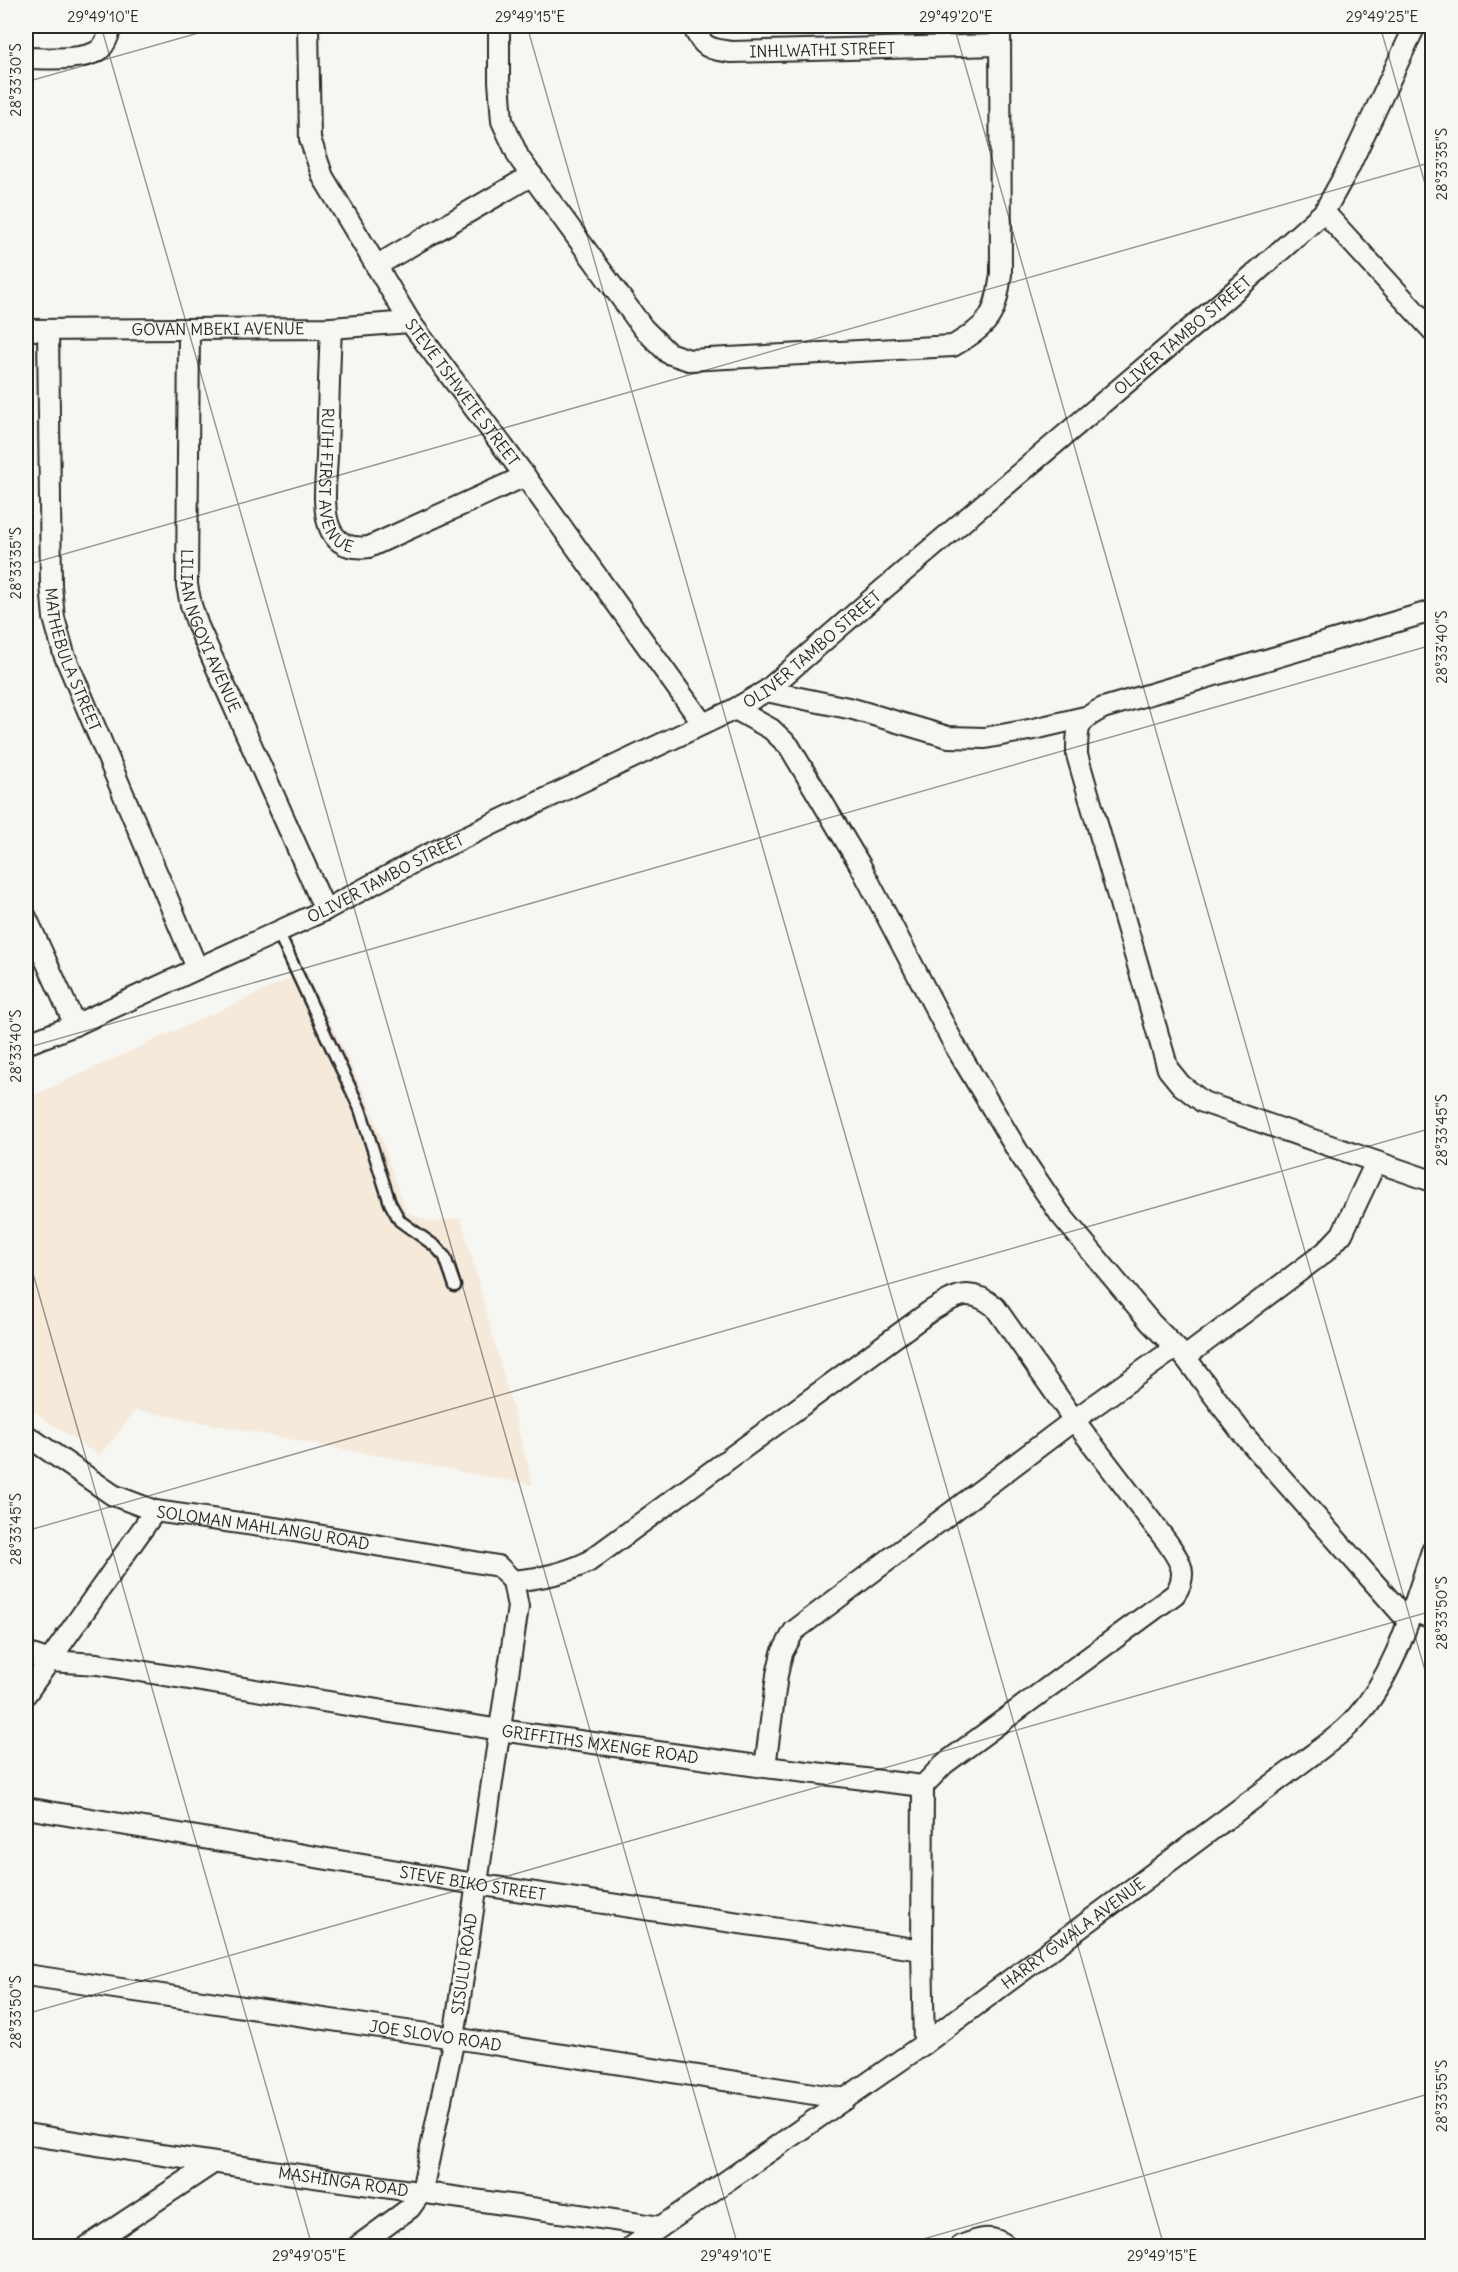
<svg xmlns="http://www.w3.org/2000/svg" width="1458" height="2272" font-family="Delius,sans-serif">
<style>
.built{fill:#f5e9da}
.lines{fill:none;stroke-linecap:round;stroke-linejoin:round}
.service-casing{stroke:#2b2b2b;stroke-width:15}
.minor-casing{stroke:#2b2b2b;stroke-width:24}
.service{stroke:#f6f6f2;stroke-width:10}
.minor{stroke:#f6f6f2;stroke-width:20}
.ticks{fill:none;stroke:#2b2b2b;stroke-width:1.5;stroke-opacity:0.45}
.labels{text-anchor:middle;stroke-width:6;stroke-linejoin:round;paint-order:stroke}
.street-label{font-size:16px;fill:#2b2b2b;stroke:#f6f6f2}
.neatline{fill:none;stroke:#2b2b2b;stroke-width:2}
.ticks-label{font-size:15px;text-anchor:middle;fill:#2b2b2b}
</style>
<rect width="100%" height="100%" fill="#f6f6f2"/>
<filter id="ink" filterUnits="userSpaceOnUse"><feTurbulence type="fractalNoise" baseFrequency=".0167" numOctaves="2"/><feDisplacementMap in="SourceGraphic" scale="12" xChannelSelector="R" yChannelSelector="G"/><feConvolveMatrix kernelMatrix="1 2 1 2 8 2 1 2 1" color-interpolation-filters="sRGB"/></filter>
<g filter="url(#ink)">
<path class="built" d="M306,971L371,1107L406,1212L432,1223L461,1218L533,1485L136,1410L99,1456L26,1406V1099Z"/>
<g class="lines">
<defs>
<path id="service" d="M278,932L360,1109L390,1203L400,1221L435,1246L445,1257L455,1286"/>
<g id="minor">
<path id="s1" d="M308,26L310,139L323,177L410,322L525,476L703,724"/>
<path d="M499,26V81L502,121L519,158L643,328L668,353L689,360L953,346C990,324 995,317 1001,274L1000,26"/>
<path id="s2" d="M693,26C702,48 709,49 731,52L999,45"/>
<path d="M26,58C45,58 81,61 98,51C106,45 109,35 111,26"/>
<path d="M1324,212L1432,330"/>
<path d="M376,266L532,175"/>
<path id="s3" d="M331,328C329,371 328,414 327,457C326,479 322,505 329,526C336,545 351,549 369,547L525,476"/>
<path id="s4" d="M26,330L331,328L410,322"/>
<path id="s5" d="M48,330L51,585L54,618L64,654L197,968"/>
<path id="s6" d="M189,331L187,585L191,605L198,626L325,910"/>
<path d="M1432,611L1103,708C1077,721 1077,726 1077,755L1168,1069L1181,1085L1203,1102L1432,1181"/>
<path d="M766,691L853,709L948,737L985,738L1034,729L1085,717"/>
<path d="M735,709L771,729L789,746L860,865L955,1046L1017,1150L1060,1214L1151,1323L1185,1357L1242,1433L1408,1621"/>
<path d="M26,917L75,1025"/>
<path id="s7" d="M26,1044L75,1025L325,910L425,856L735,709L766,691L880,592L1244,283L1324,212L1348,169L1415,26"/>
<path d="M1185,1357L1325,1252L1342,1234L1376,1162"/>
<path id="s8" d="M26,1435L113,1495L155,1511L288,1530L498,1566L513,1581L518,1607L454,2038L422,2191L410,2208L358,2246"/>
<path d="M513,1581C540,1578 563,1574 588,1562L929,1312C955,1296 969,1286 995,1307L1074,1420L1167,1542C1180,1561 1189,1573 1175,1594L944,1764L923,1786"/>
<path d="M1412,1611L1432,1618"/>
<path id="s9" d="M26,1653L50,1661L97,1664L500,1730L765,1767L923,1786"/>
<path d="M26,1694L155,1511"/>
<path d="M765,1767L777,1675L782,1653L794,1631L1074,1420L1175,1348"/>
<path d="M923,1786L922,1950L924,2044"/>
<path id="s10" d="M26,1808L475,1884L922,1950"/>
<path id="s11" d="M26,1975L454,2038L846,2099"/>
<path id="s12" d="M26,2134C237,2168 449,2195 660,2227"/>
<path d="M88,2246L213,2163"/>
<path id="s13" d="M633,2246L924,2044L1308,1758C1324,1746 1342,1734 1355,1719C1397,1672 1412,1609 1432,1551"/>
<path d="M961,2246C978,2239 991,2234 1007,2246"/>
</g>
</defs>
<use href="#service" class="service-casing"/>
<use href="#minor" class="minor-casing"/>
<use href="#service" class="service"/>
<use href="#minor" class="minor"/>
</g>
</g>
<path class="ticks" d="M101,26L738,2246M527,26L1164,2246M954,26L1432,1695M1380,26L1432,208M26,82L223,26M26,565L1432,162M26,1048L1432,645M26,1249L312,2246M26,1531L1432,1128M26,2014L1432,1611M899,2246L1432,2093"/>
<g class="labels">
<g class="street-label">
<text dy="6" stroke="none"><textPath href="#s2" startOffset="141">INHLWATHI STREET</textPath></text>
<text dy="6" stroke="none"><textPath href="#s4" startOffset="192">GOVAN MBEKI AVENUE</textPath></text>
<text dy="6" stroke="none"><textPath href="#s7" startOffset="1368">OLIVER TAMBO STREET</textPath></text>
<text dy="6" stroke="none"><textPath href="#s1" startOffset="410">STEVE TSHWETE STREET</textPath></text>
<text dy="6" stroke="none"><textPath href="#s3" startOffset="156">RUTH FIRST AVENUE</textPath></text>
<text dy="6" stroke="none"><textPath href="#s6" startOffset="304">LILIAN NGOYI AVENUE</textPath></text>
<text dy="6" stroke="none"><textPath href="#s7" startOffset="882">OLIVER TAMBO STREET</textPath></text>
<text dy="6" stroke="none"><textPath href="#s5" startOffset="333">MATHEBULA STREET</textPath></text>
<text dy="6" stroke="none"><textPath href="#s7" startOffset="396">OLIVER TAMBO STREET</textPath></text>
<text dy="6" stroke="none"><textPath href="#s8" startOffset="260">SOLOMAN MAHLANGU ROAD</textPath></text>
<text dy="6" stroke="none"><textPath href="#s9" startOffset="582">GRIFFITHS MXENGE ROAD</textPath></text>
<text dy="6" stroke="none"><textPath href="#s10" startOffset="453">STEVE BIKO STREET</textPath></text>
<text dy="6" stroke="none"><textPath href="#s13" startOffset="540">HARRY GWALA AVENUE</textPath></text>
<text transform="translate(464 1964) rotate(-82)" y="6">SISULU ROAD</text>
<text dy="6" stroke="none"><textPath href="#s11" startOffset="414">JOE SLOVO ROAD</textPath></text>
<text dy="6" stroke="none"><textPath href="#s12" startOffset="321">MASHINGA ROAD</textPath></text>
</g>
</g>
<rect width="1458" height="2272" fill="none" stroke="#f6f6f2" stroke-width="66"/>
<rect x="33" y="33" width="1392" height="2206" class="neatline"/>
<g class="ticks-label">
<text x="103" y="22">29°49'10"E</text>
<text x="530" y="22">29°49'15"E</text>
<text x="956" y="22">29°49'20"E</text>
<text x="1382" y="22">29°49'25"E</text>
<text transform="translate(16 80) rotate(-90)" y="5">28°33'30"S</text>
<text transform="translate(1442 164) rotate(-90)" y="5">28°33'35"S</text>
<text transform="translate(16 563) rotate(-90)" y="5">28°33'35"S</text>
<text transform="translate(1442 647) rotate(-90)" y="5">28°33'40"S</text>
<text transform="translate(16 1046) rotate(-90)" y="5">28°33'40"S</text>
<text transform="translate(1442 1130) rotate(-90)" y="5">28°33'45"S</text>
<text transform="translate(16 1529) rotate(-90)" y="5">28°33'45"S</text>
<text transform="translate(1442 1613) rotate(-90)" y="5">28°33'50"S</text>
<text transform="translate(16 2012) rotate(-90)" y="5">28°33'50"S</text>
<text transform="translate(1442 2096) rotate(-90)" y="5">28°33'55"S</text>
<text x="309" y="2261">29°49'05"E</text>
<text x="736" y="2261">29°49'10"E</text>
<text x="1162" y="2261">29°49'15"E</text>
</g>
</svg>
